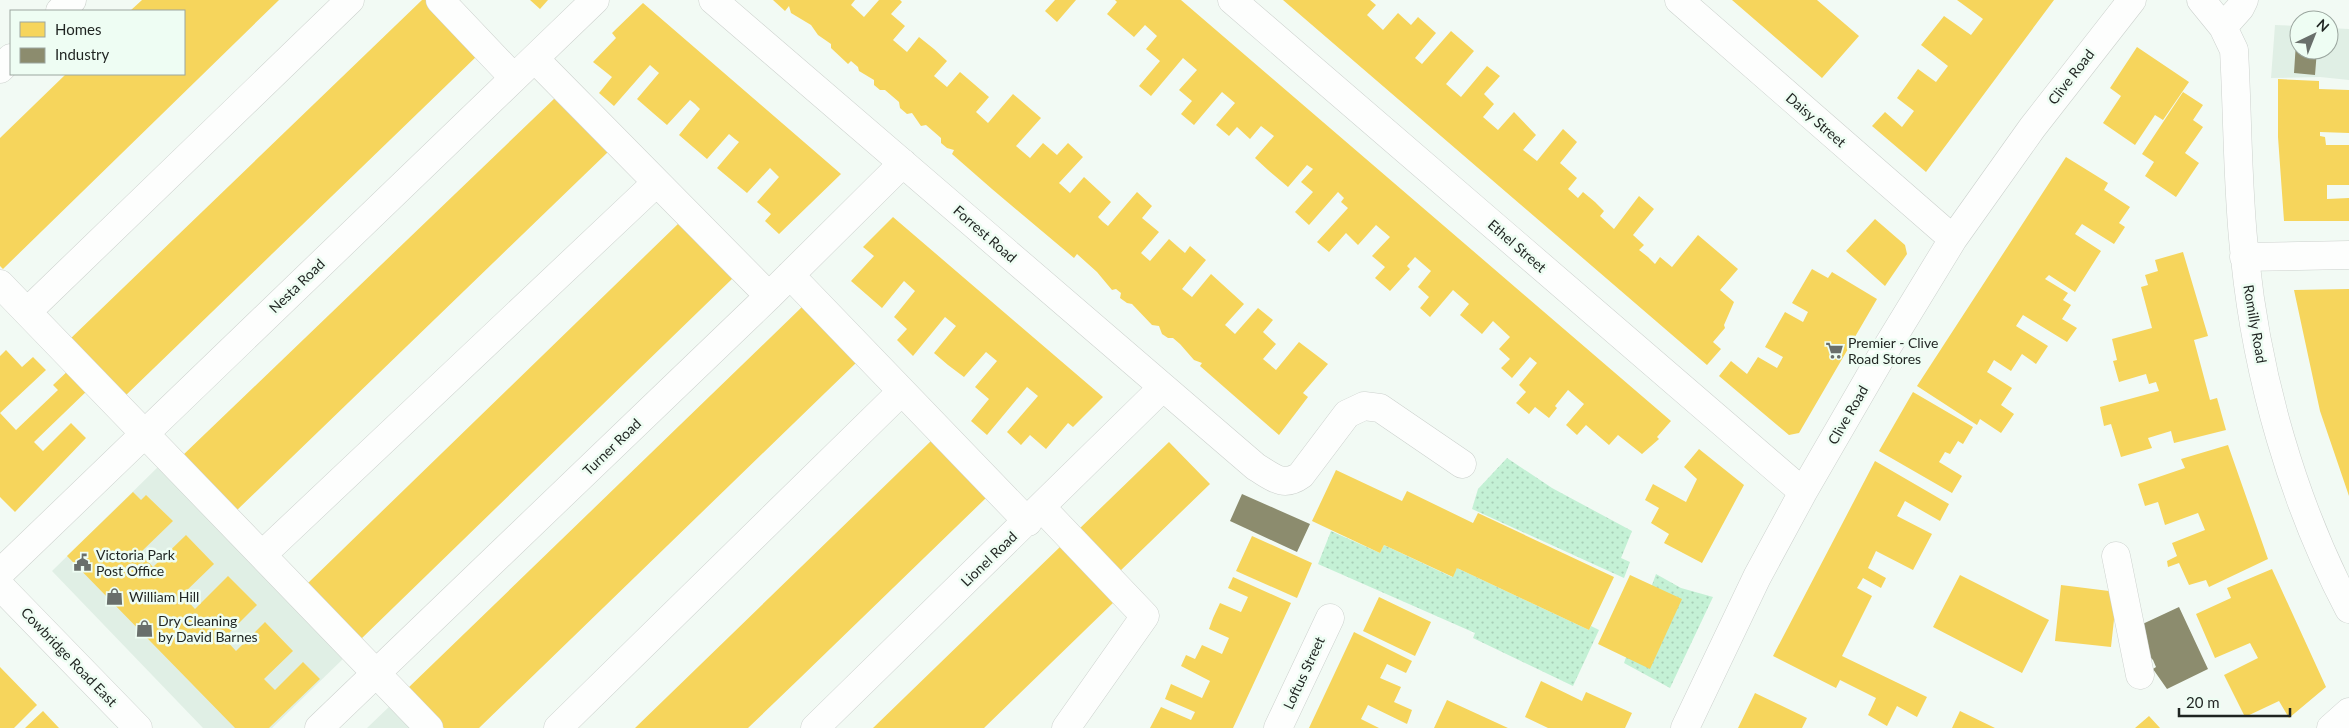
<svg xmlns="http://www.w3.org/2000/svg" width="2349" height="728" font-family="Lato,sans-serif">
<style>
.built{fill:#e0efe5}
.grass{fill:url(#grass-dots)}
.homes{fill:#f6d55c}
.industry{fill:#8c8c6e}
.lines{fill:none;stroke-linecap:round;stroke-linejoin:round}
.minor-casing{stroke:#ccd1cd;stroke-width:29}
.minor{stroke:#fdfefd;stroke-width:28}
.labels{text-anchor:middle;stroke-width:5;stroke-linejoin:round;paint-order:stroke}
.street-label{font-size:14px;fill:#1f2421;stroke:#eefdf3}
.poi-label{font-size:14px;fill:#1f2421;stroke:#eefdf3;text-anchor:start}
</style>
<defs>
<pattern id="grass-dots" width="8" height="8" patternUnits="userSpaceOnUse" patternTransform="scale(1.25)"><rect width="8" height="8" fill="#c4f1d5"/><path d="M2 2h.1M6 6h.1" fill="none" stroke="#a8ceb7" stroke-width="1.8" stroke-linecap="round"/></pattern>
</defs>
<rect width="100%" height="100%" fill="#f2faf4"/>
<path class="built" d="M2275,25L2299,26V50H2329V28L2349,29V80L2320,77L2271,78Z
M160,465L346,656L272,728H203L52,571Z
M393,703L417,728H367Z"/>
<path class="grass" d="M1507,458L1552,488L1632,531L1621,558L1630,562L1624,578L1472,509L1478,489Z
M1331,531L1380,553L1384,545L1452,577L1457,568L1589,630L1591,626L1599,630L1573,686L1473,638L1475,633L1318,564Z
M1656,574L1681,588L1713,597L1670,688L1624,663Z"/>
<path class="homes" d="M142,0H279L3,269L0,266V138L66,74H184V11H130Z
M422,0H426L479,54L124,397L69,340Z
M530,0H548L540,9Z
M773,0H855L851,5L864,17L879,0H900L902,2L891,14L905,26L893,40L907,52L919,37L934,49L947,61L934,76L947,87L960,72L989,97L976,112L988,123L1013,94L1041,118L1016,146L1030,158L1043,143L1057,155L1068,143L1083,157L1059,183L1070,193L1084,177L1111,202L1098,217L1103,222L1108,226L1137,192L1152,206L1142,218L1159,232L1141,253L1150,261L1169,239L1185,253L1190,246L1206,260L1182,289L1192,297L1211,274L1244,304L1225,325L1235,334L1258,308L1273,320L1263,332L1276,344L1263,359L1276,370L1299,342L1328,364L1303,393L1308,397L1279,435L1200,366L1202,363L1194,360L1180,344L1173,338H1168L1162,334L1159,326L1152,325L1132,304L1127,303L1120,298L1121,293L1116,289L1112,290L1097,272L1077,254L1074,258L992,189L952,154L954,150L947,148L941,143V138L926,125L921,126L912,113L907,114L900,108L899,102L885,90H880L874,85V80L859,71L858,67L851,61L848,64L831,48V44L818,35L811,25L791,13L789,6L785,11Z
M1055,0H1076L1057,22L1045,11Z
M1115,0H1181L1671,421L1657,437L1659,439L1642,454L1618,435L1609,445L1586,425L1577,435L1566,425L1584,404L1568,390L1555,406L1557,408L1549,418L1535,407L1529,414L1516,403L1526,392L1519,385L1537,363L1530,357L1512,378L1501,368L1510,359L1499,349L1510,337L1493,321L1482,334L1460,315L1469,304L1453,290L1430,317L1420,308L1429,297L1418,287L1431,271L1415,257L1407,266L1410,269L1390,291L1375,278L1385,267L1372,256L1390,237L1376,225L1358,245L1346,233L1329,252L1317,242L1348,208L1341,202L1344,198L1338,192L1309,225L1295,212L1313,192L1301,182L1313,169L1307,165L1288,187L1268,170L1255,158L1274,136L1261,126L1250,139L1237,127L1229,136L1216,125L1235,103L1222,92L1194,125L1181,114L1192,101L1179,90L1197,70L1183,58L1151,96L1139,86L1160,61L1146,49L1157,36L1145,25L1134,37L1107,14L1117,2Z
M1283,0H1370L1376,5L1367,15L1383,30L1398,13L1411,25L1418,17L1436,33L1415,58L1422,64L1451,31L1474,51L1446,84L1461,97L1487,66L1500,76L1484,94L1494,104L1483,117L1498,130L1514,112L1536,135L1523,150L1537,161L1563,129L1577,142L1560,163L1577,178L1568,189L1578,198L1583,192L1595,202L1604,211L1600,216L1614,229L1639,196L1654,209L1633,235L1644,245L1639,250L1648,257L1655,264L1660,257L1672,267L1698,235L1738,269L1720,290L1734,302L1724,325L1725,328L1713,342L1721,349L1707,365Z
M1732,0H1817L1859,36L1822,78Z
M1957,0H2054L1926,172L1872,126L1885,112L1902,127L1914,111L1897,98L1918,69L1936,82L1948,66L1921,45L1944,16L1971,35L1983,19Z
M643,3L841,174L779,234L765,221L771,214L757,202L779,177L770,168L747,193L717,168L739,142L735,139L729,134L707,159L679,135L700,109L695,104L690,100L667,125L653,113L637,99L659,73L650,65L614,106L599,93L612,77L593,62L616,38L612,33Z
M2137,47L2189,82L2163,120L2155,115L2135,145L2103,123L2121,96L2110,88Z
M2278,79L2319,81V89L2349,90V133L2320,132V136L2325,137L2326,145H2349V185H2327V199L2349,198V221H2284L2278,137Z
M2183,92L2203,105L2193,120L2203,127L2185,153L2199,163L2176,197L2145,176L2154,162L2142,154Z
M556,97L608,152L235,512L182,456Z
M2066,157L2108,183L2104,190L2130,207L2119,223L2125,227L2114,244L2082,224L2075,234L2101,251L2075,292L2049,275L2045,279L2068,293L2063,300L2071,305L2062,319L2077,328L2067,342L2023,315L2016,326L2048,346L2036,364L2022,354L2011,371L1994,360L1987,372L2012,388L2001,405L2014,414L2001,433L1980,419L1977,425L1917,386Z
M893,217L1103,397L1073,427L1068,423L1046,449L1030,435L1021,445L1007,432L1038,396L1027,387L987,435L971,421L989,399L975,387L997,361L986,352L964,377L948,365L934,353L956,326L945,317L913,356L897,340L907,329L894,317L915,291L904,281L882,308L851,281L874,256L863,247Z
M1875,219L1905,245L1907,254L1885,286L1846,251Z
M680,222L733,278L360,640L307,584Z
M2183,252L2208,336L2194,340L2210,400L2217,398L2226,430L2174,443L2171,431L2148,438L2152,448L2121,457L2111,424L2104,426L2100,407L2159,391L2156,382L2149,384L2146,374L2119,382L2113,361L2117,360L2112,339L2152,328L2141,287L2148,285L2145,275L2158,271L2155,260Z
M1812,269L1828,278L1832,272L1877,299L1799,433L1789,435L1719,376L1731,361L1747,374L1758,357L1777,368L1783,357L1765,347L1785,312L1803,322L1808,312L1792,303Z
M2349,289V496L2320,411L2294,290Z
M803,306L857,362L479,728H444L407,689Z
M6,350L22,367L33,357L46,370L0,413L16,430L58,390L53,385L72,367L91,387L34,442L43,451L71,423L86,438L15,512L0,497V356Z
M1913,392L1973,427L1963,444L1958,441L1950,454L1945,452L1939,462L1962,476L1952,493L1879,451Z
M932,440L987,497L799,679L748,728H635Z
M1169,442L1210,484L1118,573L1077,531Z
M2228,445L2268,559L2209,587L2206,580L2189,585L2179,563L2168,567L2167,561L2177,556L2172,543L2205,530L2198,513L2165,525L2158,502L2145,506L2138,484L2185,468L2181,459Z
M1699,449L1744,485L1702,563L1664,543L1669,534L1651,523L1659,508L1645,500L1653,484L1686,502L1697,479L1684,467Z
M1875,461L1949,504L1940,521L1905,501L1897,516L1932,534L1913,570L1876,551L1868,568L1886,578L1881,588L1863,578L1857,588L1872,596L1842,656L1927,697L1917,717L1897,706L1887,726L1868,715L1876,698L1840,680L1836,688L1773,656Z
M1336,470L1402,501L1407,491L1473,523L1478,513L1614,577L1589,630L1457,568L1453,577L1384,545L1380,553L1312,521Z
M133,492L141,500L146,495L173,521L140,553L153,567L186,535L214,564L182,595L195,609L228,576L257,605L224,638L236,651L265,622L293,651L264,679L275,690L303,662L320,679L269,728H235L67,556Z
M1252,536L1312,563L1297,598L1236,571Z
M1062,545L1115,601L984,728H873Z
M2272,569L2326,687L2289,718L2279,701L2245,717L2224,675L2258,658L2250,643L2215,658L2196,614L2231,598L2227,588Z
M1630,575L1682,599L1650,669L1598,644Z
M1960,575L2049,620L2022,673L1933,627Z
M1233,577L1291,603L1233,728H1150L1161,707L1191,720L1195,712L1165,699L1171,684L1202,698L1210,681L1181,666L1186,655L1195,659L1202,645L1222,654L1229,638L1209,629L1213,618L1220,603L1241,612L1248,597L1228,588Z
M2061,585L2117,592L2111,647L2055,641Z
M1379,597L1431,622L1415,656L1363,631Z
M1354,632L1412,661L1406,673L1387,664L1380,678L1401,687L1394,702L1412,710L1407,724L1368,705L1361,719L1379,728H1309Z
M0,667L37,705L14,728H0Z
M1541,681L1582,701L1586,692L1632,713L1625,728H1548L1525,717Z
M1755,693L1807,718L1802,728H1738Z
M1447,700L1508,728H1434Z
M43,711L59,728H25Z
M1960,711L1995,728H1952Z
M2149,716L2160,728H2135Z"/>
<path class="industry" d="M2296,42H2299V50H2317L2315,75L2294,73Z
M1242,494L1310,524L1297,552L1230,521Z
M2179,607L2208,669L2167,689L2153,669L2156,667L2153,660L2137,644L2134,628Z"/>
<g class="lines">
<defs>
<path id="minor" d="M440,0L514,78
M713,0L1256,467C1273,477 1283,488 1301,475L1347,414L1364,406L1380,408L1462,464
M1232,0L1803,492
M1679,0L1953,239
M2201,0L2223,27L2234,50C2238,119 2237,190 2245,258C2257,377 2293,503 2349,609
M60,11L72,0
M2223,27L2240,8L2244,0
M535,59L769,296
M0,69L11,58
M2244,257L2349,255
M790,275L1028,522
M0,284L429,728
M27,312L350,0
M1042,508L1145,616L1066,728
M263,554L656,183
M2116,556L2140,675
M0,573L595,0
M0,586L138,728
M319,728L769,296L903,163
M558,728L901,392
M815,728L1162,388
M1278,728L1330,618
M1685,728L1757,577L1803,492L1884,352L1953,239L2032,128L2132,0
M2331,728L2349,712"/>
</defs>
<use href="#minor" class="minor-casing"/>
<use href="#minor" class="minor"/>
</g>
<defs>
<symbol id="supermarket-bare" viewBox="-9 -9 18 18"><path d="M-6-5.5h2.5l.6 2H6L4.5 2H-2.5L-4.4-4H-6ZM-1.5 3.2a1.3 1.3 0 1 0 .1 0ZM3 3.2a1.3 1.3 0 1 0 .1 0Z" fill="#696f6b" stroke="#eefdf3" stroke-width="2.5" paint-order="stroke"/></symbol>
<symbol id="civic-bare" viewBox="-9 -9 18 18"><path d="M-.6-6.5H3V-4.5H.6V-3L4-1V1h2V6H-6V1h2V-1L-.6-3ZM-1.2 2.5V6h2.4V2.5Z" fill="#696f6b" stroke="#eefdf3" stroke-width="2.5" paint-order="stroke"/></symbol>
<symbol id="shop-bare" viewBox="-9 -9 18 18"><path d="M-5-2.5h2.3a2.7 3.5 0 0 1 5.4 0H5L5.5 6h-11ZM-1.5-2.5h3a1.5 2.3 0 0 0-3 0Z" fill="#696f6b" stroke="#eefdf3" stroke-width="2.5" paint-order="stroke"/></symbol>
</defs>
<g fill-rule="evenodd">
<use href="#supermarket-bare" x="1822" y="338" width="25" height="25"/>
<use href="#civic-bare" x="70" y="550" width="25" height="25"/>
<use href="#shop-bare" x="102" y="584" width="25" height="25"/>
<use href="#shop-bare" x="132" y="616" width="25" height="25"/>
</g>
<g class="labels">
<g class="street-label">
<text transform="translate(2071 77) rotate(-52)" y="5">Clive Road</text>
<text transform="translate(1816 120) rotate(41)" y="5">Daisy Street</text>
<text transform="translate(985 234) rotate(41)" y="5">Forrest Road</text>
<text transform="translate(1517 246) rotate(41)" y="5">Ethel Street</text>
<text transform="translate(297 286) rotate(-44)" y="5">Nesta Road</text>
<text transform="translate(2255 324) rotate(80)" y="5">Romilly Road</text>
<text transform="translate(1848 415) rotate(-60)" y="5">Clive Road</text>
<text transform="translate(612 447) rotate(-44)" y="5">Turner Road</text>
<text transform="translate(989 559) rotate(-44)" y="5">Lionel Road</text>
<text transform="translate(69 657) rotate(46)" y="5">Cowbridge Road East</text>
<text transform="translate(1304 673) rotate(-65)" y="5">Loftus Street</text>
</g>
<g class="poi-label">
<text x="1848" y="348">Premier - Clive<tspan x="1848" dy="16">Road Stores</tspan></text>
<text x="96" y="560">Victoria Park<tspan x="96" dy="16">Post Office</tspan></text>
<text x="129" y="602">William Hill</text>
<text x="158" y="626">Dry Cleaning<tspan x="158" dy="16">by David Barnes</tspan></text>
</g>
</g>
<rect x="10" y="10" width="175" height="65" fill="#eefdf3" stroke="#9ba69f"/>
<rect x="20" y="22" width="25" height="15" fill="#f6d55c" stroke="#9ba69f"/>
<text x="55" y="35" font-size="15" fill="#1f2421">Homes</text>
<rect x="20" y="48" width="25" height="15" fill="#8c8c6e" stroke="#9ba69f"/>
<text x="55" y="60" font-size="15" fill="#1f2421">Industry</text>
<g transform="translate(2314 35) rotate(43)"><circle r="24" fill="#eefdf3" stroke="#9ba69f"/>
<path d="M0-4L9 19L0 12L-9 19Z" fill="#696f6b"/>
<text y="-8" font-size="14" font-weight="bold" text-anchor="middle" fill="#1f2421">N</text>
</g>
<path d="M2179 708v8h111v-8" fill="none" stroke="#1f2421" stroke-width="2.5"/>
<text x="2186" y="708" font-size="15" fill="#1f2421" stroke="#eefdf3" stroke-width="4" paint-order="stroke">20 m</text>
</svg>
